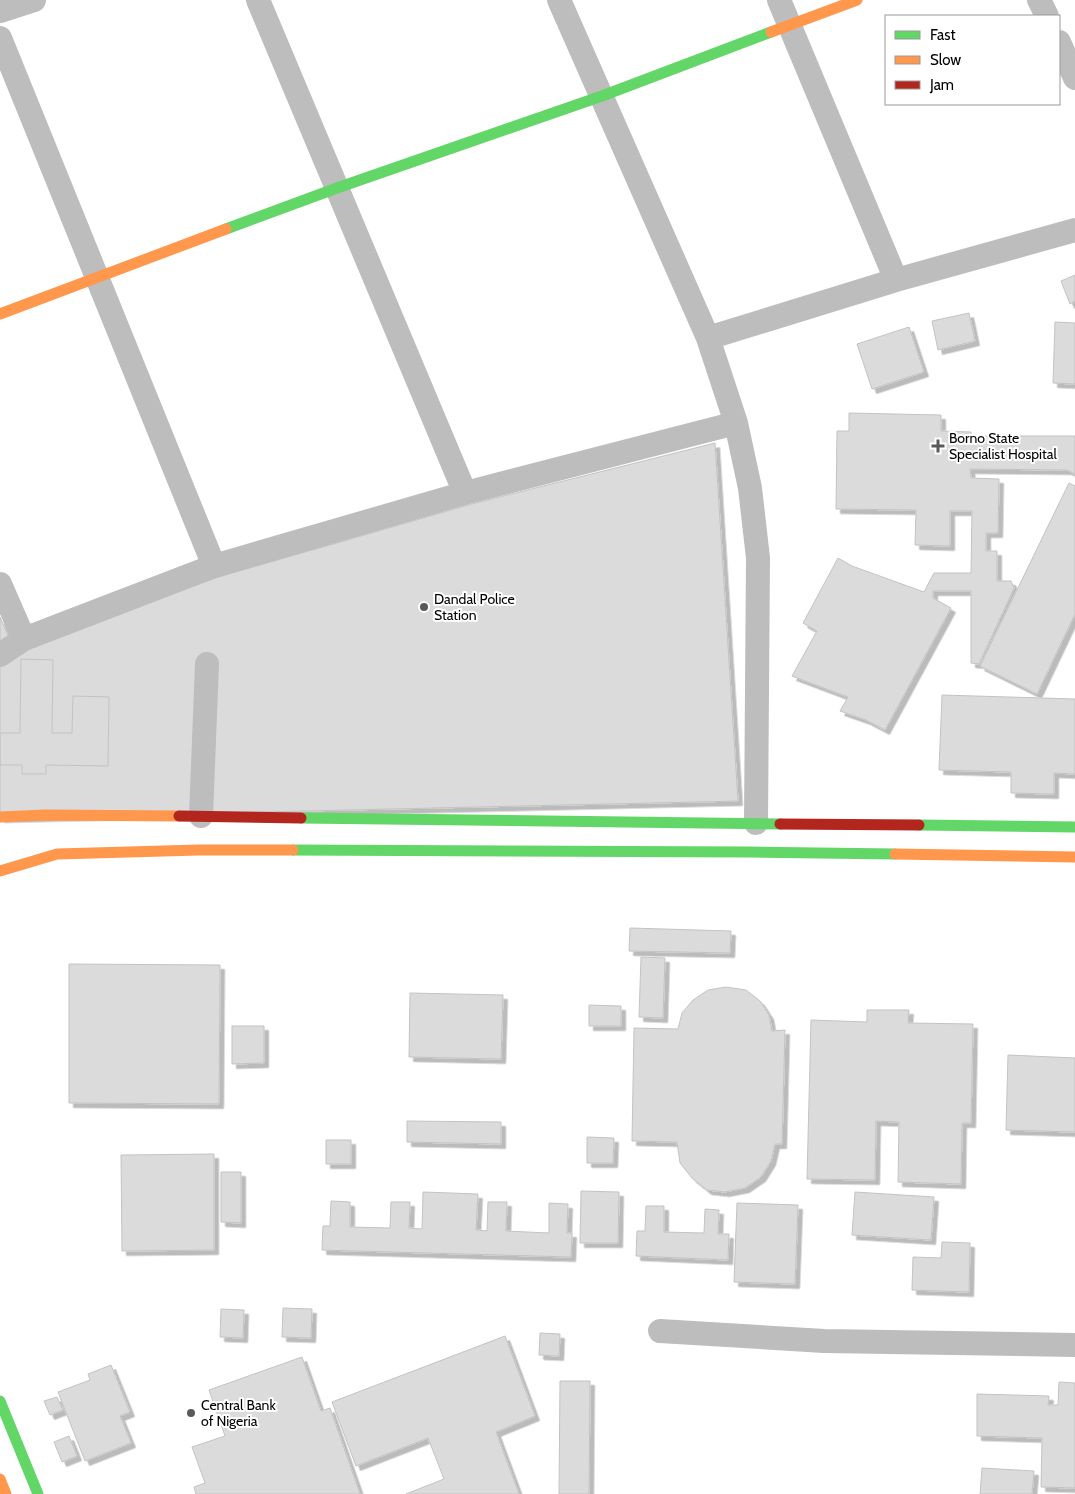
<svg xmlns="http://www.w3.org/2000/svg" width="1075" height="1494" font-family="Cabin,sans-serif">
<style>
.building{fill:#dbdbdb;stroke:#c3c3c3;filter:url(#shadow)}
.lines{fill:none;stroke-linecap:round;stroke-linejoin:round}
.street{stroke:#bdbdbd;stroke-width:24}
.fast{stroke:#63d668;stroke-width:11}
.slow{stroke:#ff974d;stroke-width:11}
.jam{stroke:#b3261e;stroke-width:11}
.poi-dot{fill:#595959;stroke:#fff;stroke-width:2}
.labels{text-anchor:middle;stroke-width:4;stroke-linejoin:round;paint-order:stroke}
.poi-label{font-size:14px;fill:#000;stroke:#fff;text-anchor:start}
</style>
<defs>
<filter id="shadow"><feDropShadow dx="4.5" dy="4.5" stdDeviation="0" flood-color="#0004"/></filter>
</defs>
<rect width="100%" height="100%" fill="#fff"/>
<path class="building" d="M1075,275V301L1070,304L1061,281Z
M969,313L975,341L938,350L932,321Z
M1055,322L1075,323V384L1053,383Z
M909,327L924,372L872,389L857,344Z
M849,413L941,415V431L971,432V436H1075V474L1067,470L970,469L971,478L999,479L998,533H986V551H997V581H1011L1014,588L979,664L971,663V591H933V598L951,608L885,730L866,720L840,711L848,697L792,676L817,631L803,623L838,558L852,566L924,592L934,573H971L972,511H950V546L915,545L916,510L836,509L837,431H849Z
M715,443L738,801L0,818V661L24,639L222,576L472,504Z
M1069,483L1075,486V614L1037,694L980,666Z
M0,617L10,640L0,645Z
M21,659L53,660L52,733H72L73,696L109,697L108,766L46,765V774H22V765H0V733H20Z
M942,695L1075,699V774L1054,773V794L1011,793V772L939,770Z
M630,928L731,931L730,953L629,951Z
M641,957L665,958L663,1018L639,1017Z
M69,964L220,965L219,1104L69,1103Z
M726,987L746,990L760,1001L769,1015L772,1031L785,1030L782,1144H775L771,1161L761,1177L745,1188L725,1192L707,1190L692,1178L680,1163L677,1142L632,1141L634,1028L678,1029L682,1013L693,1000L708,990Z
M410,993L503,995L501,1059L409,1057Z
M589,1005L621,1006V1026H589Z
M867,1010H909L908,1023L973,1024L971,1123H962L961,1184L898,1182L899,1122L876,1121L875,1180L807,1179L811,1020L867,1022Z
M232,1026H264V1063L232,1064Z
M1008,1055L1075,1058V1132L1006,1130Z
M407,1121L501,1122V1144L407,1142Z
M587,1137L614,1138L613,1163H587Z
M326,1140H351V1164H326Z
M214,1154V1250L122,1251L121,1155Z
M221,1172H241V1223L221,1222Z
M581,1191L619,1192L618,1243H580Z
M423,1192L478,1194L476,1230L487,1231L488,1202H507L506,1231L549,1233V1203L568,1204L567,1233H572L571,1257L322,1250L323,1226H330L331,1201L350,1202V1227L390,1228L391,1202H410L409,1228L422,1229Z
M855,1192L934,1197L931,1240L852,1235Z
M737,1203L798,1205L795,1284L734,1282Z
M646,1206H664V1232L704,1233L705,1209L719,1210L718,1234H729L728,1260L636,1256L637,1231H645Z
M942,1242L970,1243L969,1292L912,1290L913,1257L941,1258Z
M283,1308L312,1309L311,1338L282,1337Z
M221,1309L244,1310L243,1338L220,1337Z
M540,1333L560,1334L559,1356L539,1355Z
M505,1336L535,1416L496,1432L519,1494H406L444,1479L428,1438L356,1466L332,1402Z
M302,1357L321,1411L330,1408L360,1494H196L194,1487L205,1483L192,1447L225,1436L209,1390Z
M111,1365L130,1412L120,1416L131,1443L85,1461L58,1392L90,1380L88,1374Z
M560,1381H590L589,1494H559Z
M1059,1382L1075,1383V1488L1041,1487L1042,1438L977,1436V1394L1049,1396L1048,1405H1058Z
M57,1397L63,1410L50,1415L44,1401Z
M69,1436L77,1456L62,1462L54,1442Z
M982,1468L1034,1471L1032,1494H980Z"/>
<g class="lines">
<path class="street" d="M258,0L465,493
M559,0L708,338L736,423L750,488L758,558L756,823
M779,0L896,280
M1039,0L1047,16
M0,11L34,0
M0,38L214,566
M1059,42L1075,78
M708,338L896,280L1075,230
M0,584L24,639
M0,655L24,639L214,566L465,493L736,423
M201,816L207,664
M660,1331L824,1341L1075,1345"/>
<path class="fast" d="M226,229L337,188L602,96L771,32
M301,818L780,824
M919,825L1075,827
M293,850L750,852L895,854
M0,1401L38,1494"/>
<path class="slow" d="M771,32L857,0
M0,314L226,229
M0,817L45,815L179,816
M895,854L1075,857
M0,871L57,854L199,850H293
M0,1479L6,1494"/>
<path class="jam" d="M179,816L301,818
M780,824L919,825"/>
</g>
<g class="poi-dot">
<path d="M935.5 438.5h5v5h5v5h-5v5h-5v-5h-5v-5h5z"/>
<circle cx="424" cy="607" r="5"/>
<circle cx="191" cy="1413" r="5"/>
</g>
<g class="labels">
<g class="poi-label">
<text x="949" y="443">Borno State<tspan x="949" dy="16">Specialist Hospital</tspan></text>
<text x="434" y="604">Dandal Police<tspan x="434" dy="16">Station</tspan></text>
<text x="201" y="1410">Central Bank<tspan x="201" dy="16">of Nigeria</tspan></text>
</g>
</g>
<rect x="885" y="15" width="175" height="90" fill="#ffffff" stroke="#999999"/>
<rect x="895" y="31" width="25" height="8" fill="#63d668" stroke="#999999"/>
<text x="930" y="40" font-size="15" fill="#000000">Fast</text>
<rect x="895" y="56" width="25" height="8" fill="#ff974d" stroke="#999999"/>
<text x="930" y="65" font-size="15" fill="#000000">Slow</text>
<rect x="895" y="81" width="25" height="8" fill="#b3261e" stroke="#999999"/>
<text x="930" y="90" font-size="15" fill="#000000">Jam</text>
</svg>
